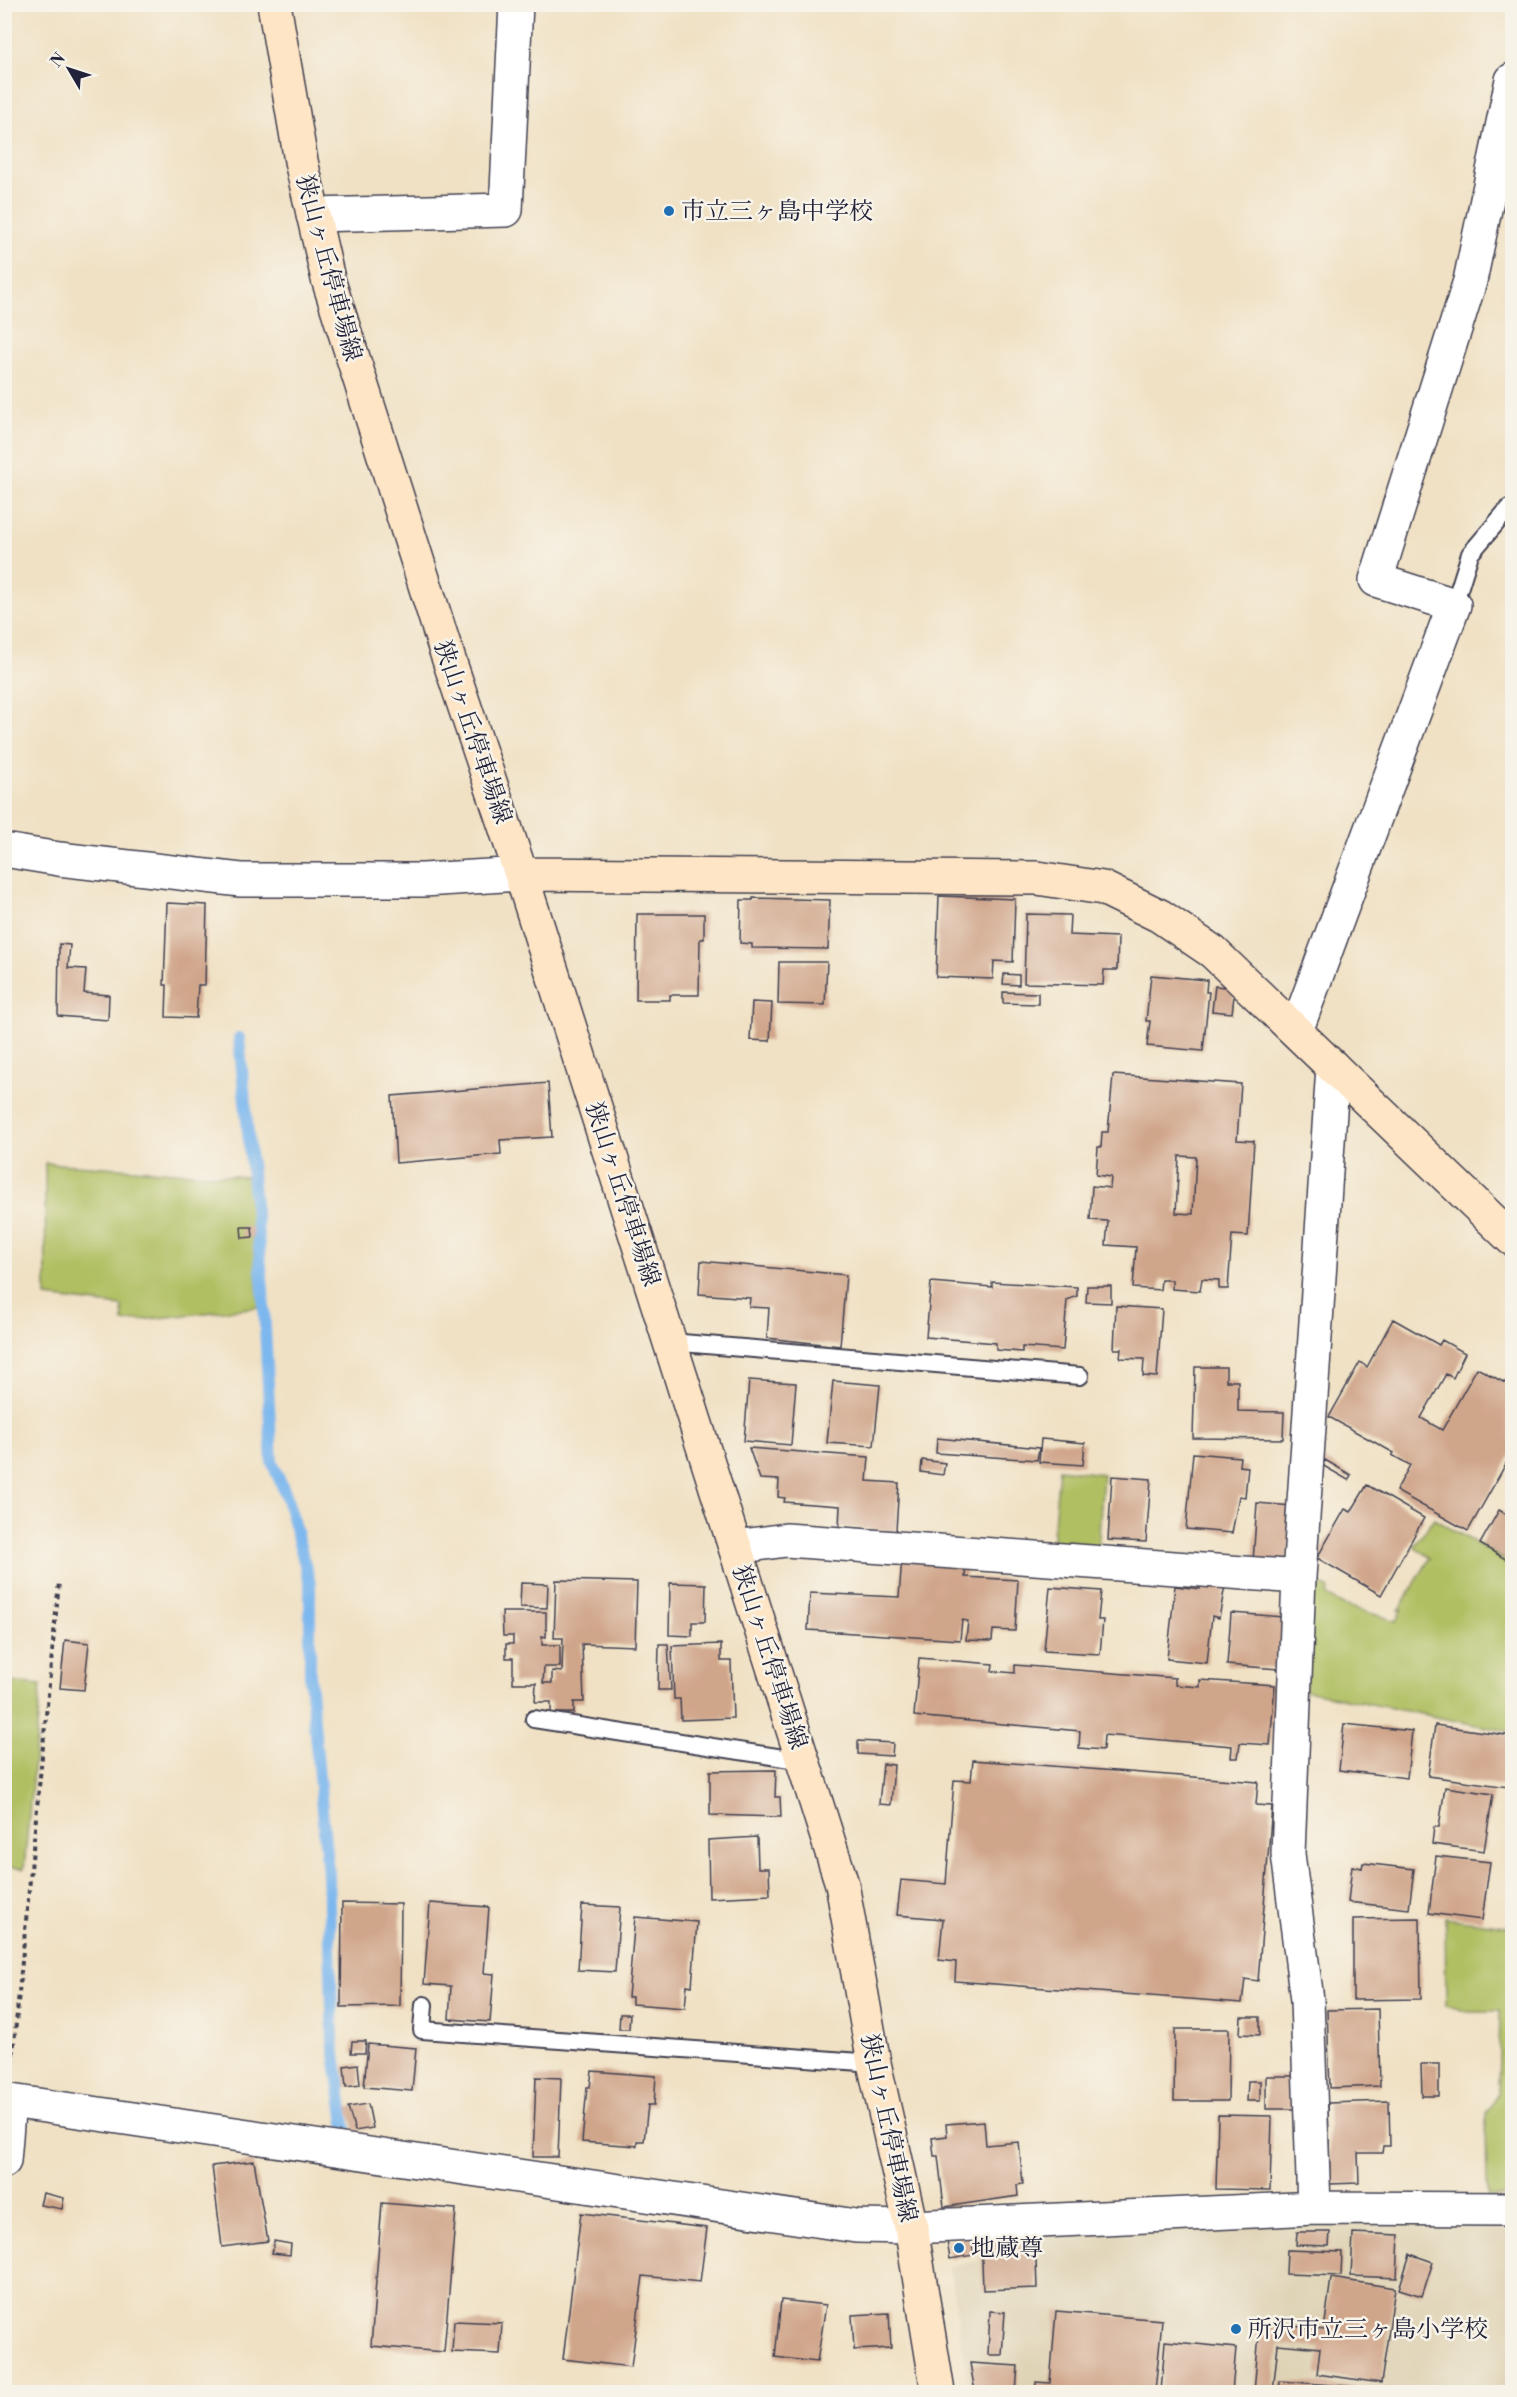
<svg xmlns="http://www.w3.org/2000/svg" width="1517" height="2397" font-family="'Libre Bodoni','Noto Serif JP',serif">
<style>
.built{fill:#dfd3b5}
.green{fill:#b0bf62;stroke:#69704e;stroke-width:1.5}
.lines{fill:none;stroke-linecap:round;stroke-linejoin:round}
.stream{stroke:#7cb7ee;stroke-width:12}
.building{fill:#d0a68b;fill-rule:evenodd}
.lane-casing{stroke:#413f50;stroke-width:20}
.street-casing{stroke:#413f50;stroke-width:36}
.secondary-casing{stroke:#413f50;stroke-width:36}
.path{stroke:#413f50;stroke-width:4;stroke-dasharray:4.5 4.5;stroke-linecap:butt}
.lane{stroke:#fff;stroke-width:16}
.street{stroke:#fff;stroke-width:33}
.secondary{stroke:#fee5c5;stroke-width:33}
.poi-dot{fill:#1f6fb2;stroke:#f7f3e8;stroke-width:2}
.labels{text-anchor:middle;stroke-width:5;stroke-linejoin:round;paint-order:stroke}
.poi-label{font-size:24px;fill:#22223b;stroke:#f7f3e8;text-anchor:start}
.street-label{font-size:24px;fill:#22223b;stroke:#f7f3e8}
</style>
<rect width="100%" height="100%" fill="#f7f3e8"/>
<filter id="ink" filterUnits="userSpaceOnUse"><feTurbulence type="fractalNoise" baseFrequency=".0167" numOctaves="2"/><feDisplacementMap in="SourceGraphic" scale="12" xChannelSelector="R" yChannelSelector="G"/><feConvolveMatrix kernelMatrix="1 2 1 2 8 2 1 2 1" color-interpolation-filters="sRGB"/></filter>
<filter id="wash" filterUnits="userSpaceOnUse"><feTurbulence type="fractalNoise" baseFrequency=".008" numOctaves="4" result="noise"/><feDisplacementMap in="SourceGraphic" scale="24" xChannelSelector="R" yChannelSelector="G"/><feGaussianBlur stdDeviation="1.35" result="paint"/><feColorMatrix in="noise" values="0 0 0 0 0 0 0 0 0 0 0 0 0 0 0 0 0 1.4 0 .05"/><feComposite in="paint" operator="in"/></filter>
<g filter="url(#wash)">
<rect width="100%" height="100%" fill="#f0e1c4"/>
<path class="built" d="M1512,2221V2392H970L949,2266L979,2261L976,2230L1233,2222Z"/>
<path class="green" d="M45,1163L248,1177L259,1307L123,1322L122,1306L46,1297Z
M1059,1469L1103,1474L1098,1551L1052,1547Z
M1434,1519L1512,1564V1732L1305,1691L1311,1580L1329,1589L1327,1596L1343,1605L1397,1621L1402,1610H1399L1430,1558L1414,1546Z
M9,1682L41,1685L24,1869L5,1866L4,1694H9Z
M1445,1918L1512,1927V2196H1487L1486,2113L1498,2094L1500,2011H1465L1446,2005Z"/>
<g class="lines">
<path class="stream" d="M239,1038L263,1289L272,1462L286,1495L310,1583V1679L328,1874L333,2040L346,2131"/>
</g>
<g id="blocks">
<path class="building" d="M939,896L1015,899L1013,962L994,961L993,979L936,977Z
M753,898L830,900L828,949L752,948V944L740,943L741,900H753Z
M167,903L207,905L205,985H198L196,1018L166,1017L167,985H164Z
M637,914H704V939H700L699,995H670V1000H636Z
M1026,914L1070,915L1069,935L1118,937L1117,970H1104L1103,985L1024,983Z
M59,944L70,945L68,968L86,969L84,993L109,995L108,1020L58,1016Z
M779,962H827L825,1005L778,1004Z
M1004,974L1019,975V985L1003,984Z
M1151,975L1207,980L1206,992H1209L1203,1051L1147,1046L1150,1021H1146Z
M1215,986L1235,988L1232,1013L1212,1011Z
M1003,992L1038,993V1004L1003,1003Z
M752,1002L772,1003L770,1041L750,1040Z
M1113,1075L1241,1084L1237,1140L1254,1141L1248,1236L1232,1235L1228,1289H1219V1280L1202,1279L1200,1291L1172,1289V1280H1161L1160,1290L1133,1288L1136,1247L1106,1245L1108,1221L1090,1220L1092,1186L1110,1188L1111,1177L1096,1175L1098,1147H1101L1102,1132H1108ZM1179,1156L1196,1157L1193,1214L1176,1213Z
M548,1083L552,1137L500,1140L501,1154L396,1163L392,1096Z
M241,1227H252L253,1237L242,1238Z
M701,1261L846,1275L840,1346L767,1338L769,1308L749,1307L750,1298L699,1294Z
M931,1282L992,1287V1282L1077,1287V1296L1067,1300L1063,1350L1022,1347V1352L996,1350V1343L926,1337Z
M1087,1286H1111V1303L1086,1302Z
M1116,1306L1162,1309L1157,1377L1143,1376L1144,1359L1120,1358L1121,1349H1114Z
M1393,1319L1439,1345L1442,1340L1465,1353L1453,1378L1446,1374L1421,1418L1442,1430L1477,1368L1505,1383L1512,1370V1453L1468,1531L1396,1491L1410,1465L1392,1455L1394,1453L1329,1417L1360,1362L1367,1367Z
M1195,1367H1226V1381H1238V1411L1284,1412L1283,1439L1193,1438Z
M749,1380L796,1383L791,1445L744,1441Z
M833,1381L880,1385L874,1446L827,1443Z
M937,1438L1039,1448L1037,1460L936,1453Z
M1041,1439L1085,1443L1083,1465L1039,1462Z
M749,1448L869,1457L867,1481L899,1483L896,1531L839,1527L840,1506L784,1502L785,1498L778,1497L779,1480L760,1479Z
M1193,1453L1240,1457L1239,1466L1248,1467L1245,1497L1239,1496L1232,1533L1186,1529Z
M922,1460L945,1463L943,1475L921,1472Z
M1325,1460L1351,1475L1348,1480L1322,1465Z
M1112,1476L1151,1479L1146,1542L1108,1540Z
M1367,1485L1424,1518L1381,1595L1317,1558L1345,1509L1351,1512Z
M1257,1503L1292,1506L1288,1565L1253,1562Z
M1499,1510L1512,1518V1563L1480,1544Z
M902,1558L966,1562L965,1577L1018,1580L1015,1631L993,1630L992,1641L966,1640L968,1621L962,1620L960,1640L808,1630L810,1593L899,1597Z
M556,1580L637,1582L635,1646L582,1644L584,1702H574V1713H551V1702H535L536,1683H513V1658H506V1644H513V1636H503L502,1612H546V1637L542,1636V1645H560V1667H544L543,1683H552V1671L562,1672L563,1638H554Z
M521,1583L548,1584L547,1608L520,1607Z
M670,1583L706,1584L705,1622H692V1636L669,1635Z
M1200,1583L1225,1586L1219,1618L1212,1616L1207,1663L1167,1659L1175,1586L1200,1589Z
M1050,1587L1101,1591L1098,1620H1103L1100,1654L1044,1651Z
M1231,1613L1284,1617L1280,1669L1227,1665Z
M65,1640L89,1643L84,1690L60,1688Z
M659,1644H668L671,1690H658Z
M721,1644V1661H731L733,1718L681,1720L680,1699H674L672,1646Z
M919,1658L993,1664L992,1671L1015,1673V1665L1175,1678V1685L1200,1687V1680L1275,1685L1270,1745L1240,1743L1238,1758H1231L1232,1746L1104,1735L1103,1750L1079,1748L1080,1731L914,1716Z
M1344,1724L1412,1731L1407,1778L1339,1770Z
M1435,1725L1512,1736L1508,1787L1428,1776Z
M858,1741L893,1743L892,1756L858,1754Z
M973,1760L1258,1782L1256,1805L1272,1806L1258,1981L1245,1979L1242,2003L955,1981L956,1962L939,1960L943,1919L897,1915L901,1880L946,1884L954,1780L971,1781Z
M883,1764L894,1765L891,1805L879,1804Z
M776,1770L775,1797H780L781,1817L710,1815V1771Z
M1445,1787L1493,1794L1484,1851L1432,1844L1434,1827H1439Z
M757,1837L758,1868H769L770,1895L709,1898L708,1840Z
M1436,1856L1490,1862L1482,1920L1429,1913Z
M1363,1863L1414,1869L1409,1909L1348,1902L1352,1866L1362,1868Z
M342,1903L401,1904L400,2006L341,2007Z
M430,1903L489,1907L484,1973L494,1974L490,2022L449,2019L451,1986L424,1984Z
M582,1905L620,1907L615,1972L578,1970Z
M635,1917L697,1922L692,1986L687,1985L685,2008L632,2004V1997H628Z
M1420,1918L1421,1999L1353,2000V1919Z
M1378,2009L1380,2086L1330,2088L1327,2010Z
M620,2014H630L629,2029H619Z
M1241,2017H1260V2035L1240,2034Z
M1175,2029H1229L1228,2101H1174Z
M352,2041H366L365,2053H351Z
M368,2044L416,2048L412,2091L364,2087Z
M358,2064L360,2085L346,2087L344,2066Z
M1421,2064H1439V2096H1422Z
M592,2071L656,2076L654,2105H648L644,2141H637V2146L582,2142L587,2087H590Z
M1266,2076H1295L1294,2109H1266Z
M536,2077L561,2078L558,2157H533Z
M1248,2081H1260V2101H1247Z
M1389,2101L1390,2146H1383L1382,2153H1358L1359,2183L1330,2184L1328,2103Z
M368,2104L373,2128L355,2131L348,2107Z
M1218,2115L1272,2116L1270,2190L1216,2189Z
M984,2121L986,2145L1019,2142L1023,2184L1017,2185L1018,2196L944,2207L938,2156H934L932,2138L947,2136L946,2124Z
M254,2161L268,2241L222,2247L212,2166Z
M43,2193L64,2198L62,2209L40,2205Z
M382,2203L456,2209L444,2352L371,2346Z
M581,2213L707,2228L700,2282L643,2276L631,2367L563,2359Z
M1035,2230L1037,2288L983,2290L981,2232Z
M1297,2232H1330L1329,2246L1296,2245Z
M1353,2233L1399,2235L1397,2278L1351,2276Z
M971,2237L974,2255L950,2259L947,2241Z
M274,2241L291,2244L290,2255L272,2253Z
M1287,2250L1342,2252L1341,2276L1286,2274Z
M1410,2254L1433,2262L1422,2296L1399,2289Z
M1331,2278L1395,2288L1381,2383L1317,2374L1320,2348L1278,2344L1273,2392H1254L1260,2322L1324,2330Z
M781,2300L826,2305L817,2362L775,2357Z
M990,2311L1005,2312L1002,2355H988Z
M1056,2311L1162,2320L1155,2392H1035L1036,2382L1050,2383Z
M889,2313L891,2348L854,2350L852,2315Z
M454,2321L502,2323L500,2354L452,2352Z
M1165,2341L1236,2348L1232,2392H1161Z
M970,2363L1018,2366L1016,2392H975Z
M1280,2381L1409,2391V2392H1279Z"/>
</g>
</g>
<g filter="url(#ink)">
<use href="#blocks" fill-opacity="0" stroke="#413f50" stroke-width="1.5"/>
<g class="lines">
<defs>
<path id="lane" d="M1454,605L1470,554L1509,508L1512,507
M670,1342L1080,1376
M534,1719L803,1761
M424,2005L422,2030L874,2063"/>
<path id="street" d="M313,215L506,210L516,4
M4,850L59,859L241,880H423L521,874
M1296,1031L1454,605L1376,580L1470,281L1512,80
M736,1547L786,1540L1299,1577
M4,2100L856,2226L911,2227L1314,2208L1512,2209
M4,2161L9,2101
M1314,2208L1307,2000L1288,1854L1299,1577L1333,1067"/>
<path id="secondary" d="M274,4L301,161L328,279L445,648L521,874L842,1884L874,2063L911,2227L938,2392
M521,874L1037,878L1103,888L1160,916L1213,952L1512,1239"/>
</defs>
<use href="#lane" class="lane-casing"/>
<use href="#street" class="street-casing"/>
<use href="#secondary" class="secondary-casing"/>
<path class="path" d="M12,2064L59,1582"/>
<use href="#lane" class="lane"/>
<use href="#street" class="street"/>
<use href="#secondary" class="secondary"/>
</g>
</g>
<g class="poi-dot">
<circle cx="669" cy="211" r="6"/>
<circle cx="959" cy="2248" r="6"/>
<circle cx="1236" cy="2329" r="6"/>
</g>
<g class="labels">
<g class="poi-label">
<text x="681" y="219">市立三ヶ島中学校</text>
<text x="971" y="2256">地蔵尊</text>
<text x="1248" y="2337">所沢市立三ヶ島小学校</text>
</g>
<g class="street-label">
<text transform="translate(329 268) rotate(75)" y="8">狭山ヶ丘停車場線</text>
<text transform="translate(473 732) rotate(71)" y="8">狭山ヶ丘停車場線</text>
<text transform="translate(623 1194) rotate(72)" y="8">狭山ヶ丘停車場線</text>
<text transform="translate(770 1657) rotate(72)" y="8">狭山ヶ丘停車場線</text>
<text transform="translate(889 2128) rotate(78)" y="8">狭山ヶ丘停車場線</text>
</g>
</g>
<rect width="1517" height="2397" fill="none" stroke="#f7f3e8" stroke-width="24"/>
<g transform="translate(69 69) rotate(309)" stroke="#f7f3e8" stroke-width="4.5" paint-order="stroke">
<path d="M0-4.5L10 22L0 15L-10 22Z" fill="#22223b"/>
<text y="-9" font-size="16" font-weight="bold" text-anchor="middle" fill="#22223b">N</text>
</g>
</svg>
